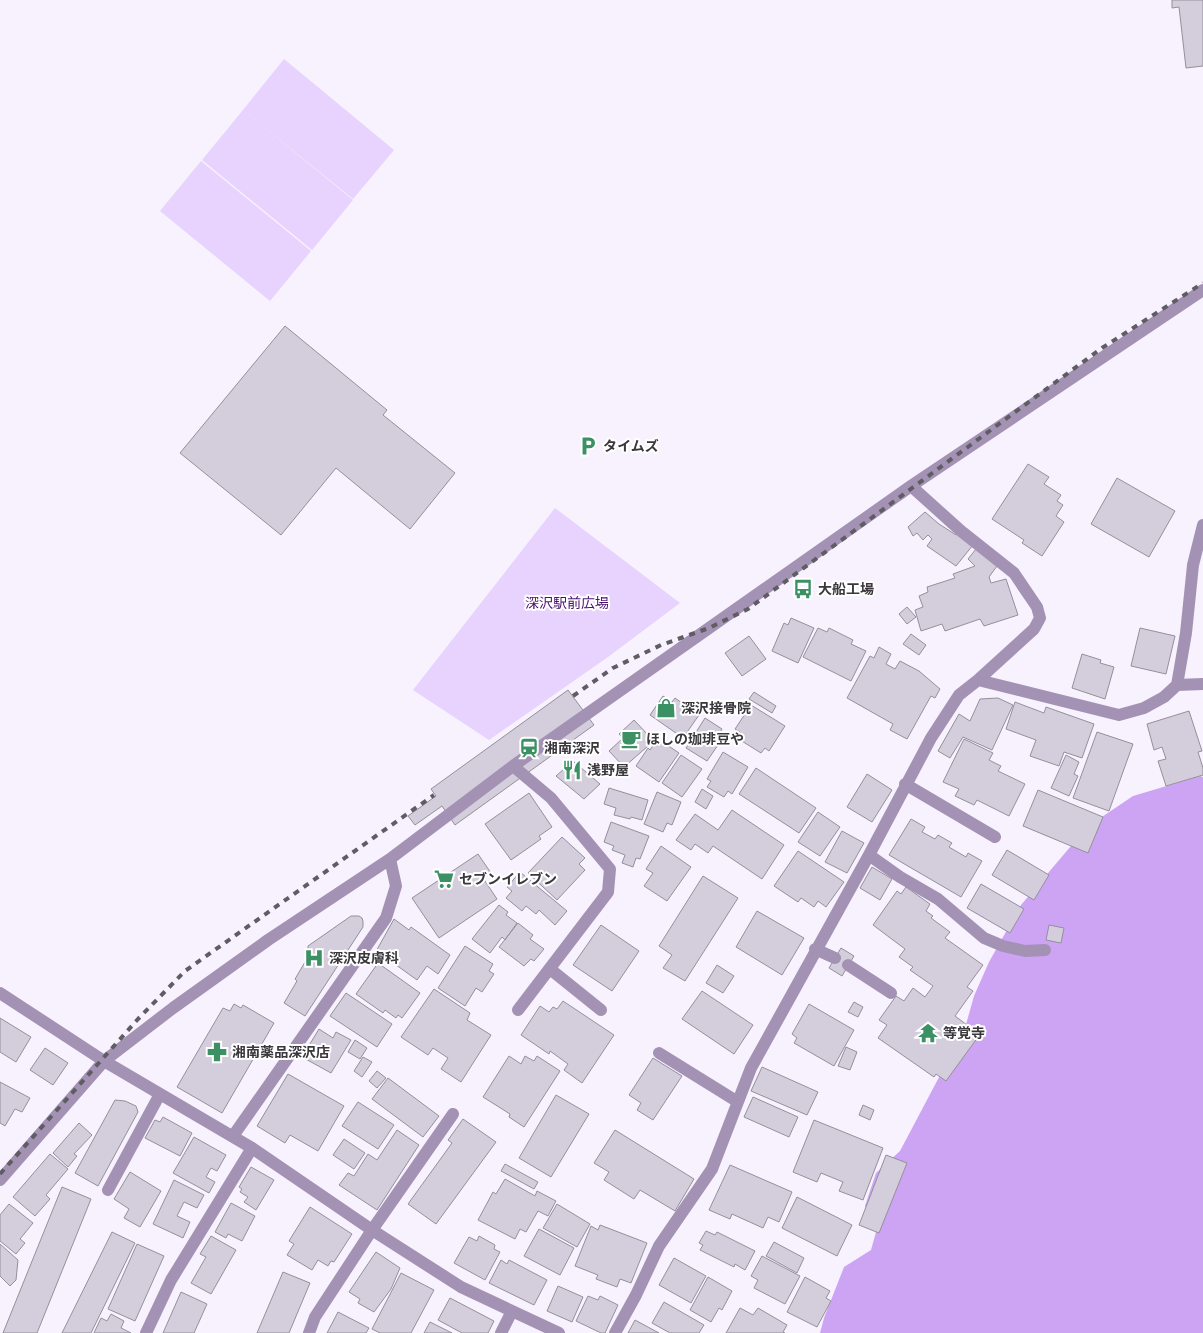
<svg xmlns="http://www.w3.org/2000/svg" width="1203" height="1333" font-family="Signika,'Noto Sans JP',sans-serif">
<style>
.green{fill:#e7d3fd}
.forest{fill:#cda4f4}
.building{fill:#d4cedc;stroke:#958f9c}
.lines{fill:none;stroke-linecap:round;stroke-linejoin:round}
.minor{stroke:#a492b5;stroke-width:12}
.rail{stroke:#5f5c63;stroke-width:4;stroke-dasharray:6 6;stroke-linecap:butt}
.labels{text-anchor:middle;stroke-width:4;stroke-linejoin:round;paint-order:stroke}
.poi-label{font-size:14px;font-weight:bold;fill:#3a373d;stroke:#fff;text-anchor:start}
.park-label{font-size:14px;fill:#4b1270;stroke:#fff}
</style>
<rect width="100%" height="100%" fill="#f7f2fd"/>
<path class="green" d="M284,59L394,150L353,199L243,110Z
M243,110L353,200L312,250L202,160Z
M201,161L311,251L270,301L160,211Z
M555,508L680,603L608,657L489,740L413,690Z"/>
<path class="forest" d="M1200,776L1203,777V1333H820L824,1318L844,1267L871,1250L876,1232L865,1206L876,1173L900,1151L965,1028L974,996L989,962L1021,905L1087,827L1133,796Z"/>
<path class="building" d="M1172,0H1203V66L1186,68L1179,7L1172,8Z
M285,326L387,410L383,415L455,473L410,529L336,468L281,535L180,453Z
M1028,464L1049,477L1044,484L1061,495L1057,501L1063,505L1056,516L1064,522L1042,556L1022,543L1024,540L992,519Z
M1117,478L1175,511L1149,557L1091,524Z
M925,512L939,524L956,535L957,534L973,545L956,566L927,546L932,539L928,535L923,540L917,533L913,536L908,527Z
M976,549L997,566L989,577L991,583L1006,579L1018,615L984,626L980,619L945,631L942,624L921,631L915,610L923,607L919,596L928,592L927,587L955,578L953,574L975,566L968,559Z
M907,607L916,617L907,624L899,614Z
M791,618L814,628L798,663L772,651L784,623L788,625Z
M818,628L827,632L829,628L853,640L851,644L866,651L851,681L803,657Z
M1140,628L1175,636L1166,674L1131,666Z
M911,634L926,645L919,655L903,644Z
M749,636L766,659L742,676L725,653Z
M879,647L891,654L886,664L895,669L900,661L919,671L940,689L935,698L931,696L907,739L890,730L893,724L847,698L870,656L874,658Z
M1082,654L1101,660L1100,663L1114,667L1105,699L1072,688Z
M568,690L594,725L455,825L442,806L415,825L408,816L436,796L431,789Z
M754,692L776,706L772,713L749,699Z
M663,696L672,702L675,698L699,715L683,738L650,715Z
M998,698L1013,705L992,750L963,737L950,758L938,751L959,714L970,721L980,699Z
M1015,702L1044,713L1046,707L1094,724L1082,758L1064,752L1059,766L1030,756L1036,740L1006,729Z
M751,705L785,726L769,751L765,748L761,753L737,738L740,732L735,729Z
M1189,711L1202,751L1198,752L1203,768V775L1166,786L1158,761L1166,759L1162,747L1154,750L1147,724Z
M705,718L722,729L714,743L718,745L707,761L686,748Z
M634,720L650,737L645,742L648,746L624,767L609,751L623,738L619,734Z
M1097,732L1133,744L1109,811L1073,798Z
M964,739L993,753L989,760L1001,766L998,771L1025,784L1009,816L977,800L974,805L955,796L959,789L943,782Z
M661,741L679,753L659,782L636,766L648,748L650,750L654,744L657,746Z
M723,752L748,767L732,794L728,791L724,797L707,787L711,781L707,779Z
M681,755L702,769L682,797L662,783Z
M1066,755L1079,762L1074,774L1078,776L1069,796L1051,788Z
M573,761L600,784L584,799L556,776Z
M756,768L816,808L799,833L739,794Z
M867,774L892,790L872,822L847,807Z
M609,788L648,800L642,820L631,817L630,819L614,815L616,808L604,804Z
M702,789L713,796L706,809L695,802Z
M1038,790L1103,817L1088,853L1023,826Z
M657,792L681,802L672,825L667,823L663,832L644,824Z
M529,793L552,827L539,836L541,839L511,860L485,824Z
M732,810L784,845L762,879L713,846L708,853L695,844L691,850L676,840L695,814L718,830Z
M818,812L840,827L820,856L798,842Z
M911,819L925,827L922,832L935,839L938,835L952,843L949,847L966,857L968,853L982,861L961,897L889,855Z
M611,822L649,836L640,859L636,858L633,867L622,863L625,855L612,850L614,846L604,842Z
M842,831L864,843L847,873L825,862Z
M562,837L585,858L579,864L585,870L557,900L528,873Z
M661,846L691,867L667,901L644,886L653,873L646,869Z
M1007,850L1049,875L1034,900L992,875Z
M798,851L844,882L826,907L818,901L814,907L801,898L798,902L774,886Z
M478,854L491,873L483,878L497,899L439,938L412,898Z
M872,867L892,879L880,900L860,888Z
M520,872L567,911L555,925L539,910L536,914L526,906L522,911L506,898L512,891L507,887Z
M703,876L738,898L685,981L663,968L672,955L659,946Z
M981,884L1024,909L1010,933L967,908Z
M906,887L930,904L926,911L933,916L931,918L950,932L945,938L983,965L967,987L973,991L955,1016L971,1028L969,1031L978,1037L946,1081L936,1074L934,1077L878,1038L887,1025L879,1020L896,996L904,1001L913,988L925,997L933,986L910,970L913,967L899,957L905,949L873,925L897,891L901,894Z
M499,905L508,912L506,915L517,923L505,940L502,937L490,953L472,939Z
M757,911L804,938L782,975L736,947Z
M351,916H359L362,918L363,921V927L305,1016L284,1003L297,981L295,979L308,957V946Z
M394,919L409,930L411,927L450,955L438,974L427,966L417,980L392,962L389,965L374,955Z
M518,923L533,935L530,939L544,949L534,961L531,959L524,966L499,947Z
M601,925L639,951L612,991L573,965Z
M1049,925L1064,928L1061,943L1046,940Z
M465,946L493,964L489,971L494,974L482,992L476,988L465,1006L438,988Z
M841,948L854,956L842,976L829,968Z
M378,963L420,993L402,1018L398,1015L396,1018L385,1010L383,1013L356,994Z
M717,965L734,976L723,993L706,983Z
M434,989L470,1013L467,1020L491,1035L461,1082L441,1069L448,1058L433,1048L428,1055L401,1037Z
M702,991L753,1025L734,1054L682,1019Z
M346,993L392,1024L377,1047L330,1016Z
M563,1001L614,1035L582,1083L564,1070L568,1064L550,1051L549,1054L521,1035L540,1006L549,1012L553,1007L557,1009Z
M854,1002L863,1007L858,1017L848,1012Z
M234,1004L241,1008L243,1005L274,1023L222,1113L177,1087L223,1008L230,1011Z
M809,1004L854,1030L834,1066L794,1043L797,1038L792,1034Z
M0,1018L31,1037L16,1062L0,1052Z
M319,1029L333,1038L336,1032L351,1040L331,1073L302,1057Z
M355,1040L367,1048L360,1059L348,1052Z
M846,1047L857,1052L850,1070L838,1066Z
M45,1048L68,1063L53,1085L30,1070Z
M509,1056L521,1064L525,1056L534,1061L537,1056L560,1071L524,1127L509,1117L510,1114L483,1097Z
M363,1057L372,1062L362,1077L354,1071Z
M653,1058L682,1076L653,1120L637,1110L641,1103L629,1095Z
M762,1067L818,1092L807,1115L751,1091Z
M377,1071L386,1078L377,1088L369,1081Z
M288,1074L344,1106L318,1151L290,1135L285,1143L257,1126Z
M388,1078L439,1116L423,1137L372,1099Z
M0,1082L30,1098L22,1112L15,1109L5,1126L0,1123Z
M556,1095L589,1114L551,1177L519,1158Z
M753,1097L798,1117L789,1137L744,1117Z
M115,1100L125,1101L136,1106L138,1112L98,1186L75,1173Z
M358,1102L394,1125L378,1149L342,1126Z
M863,1105L874,1110L870,1120L859,1115Z
M163,1117L192,1133L180,1156L145,1138L155,1120L160,1122Z
M463,1119L496,1142L436,1224L408,1204L452,1143L448,1140Z
M814,1120L883,1148L863,1200L839,1191L843,1182L821,1173L817,1182L793,1172Z
M79,1123L92,1135L74,1154L77,1156L68,1167L53,1153Z
M397,1130L419,1145L377,1210L339,1185L348,1173L354,1176L368,1154L377,1160Z
M615,1130L694,1179L675,1211L640,1190L634,1199L604,1180L609,1172L594,1163Z
M194,1137L226,1155L217,1171L211,1168L206,1177L215,1182L209,1193L173,1173Z
M344,1139L365,1153L354,1169L333,1155Z
M50,1154L68,1169L46,1195L50,1199L35,1216L13,1197Z
M886,1155L907,1163L879,1233L859,1225Z
M505,1164L538,1182L534,1189L501,1171Z
M730,1165L792,1192L779,1222L768,1217L763,1228L732,1214L730,1219L709,1210Z
M251,1167L274,1180L256,1210L244,1202L248,1197L240,1192L242,1189L239,1187Z
M130,1172L161,1191L140,1227L124,1218L129,1209L114,1199Z
M505,1179L535,1196L537,1191L556,1201L548,1216L538,1211L526,1232L520,1229L515,1239L478,1220L493,1192L496,1194Z
M174,1180L204,1195L197,1208L184,1202L177,1216L190,1222L183,1238L153,1224Z
M62,1187L91,1199L37,1333H3Z
M797,1197L852,1225L837,1256L782,1228Z
M231,1203L255,1216L242,1241L228,1234L226,1238L215,1232Z
M9,1204L33,1223L20,1239L25,1243L16,1254L0,1241V1215Z
M557,1204L590,1224L577,1247L543,1228Z
M310,1207L352,1234L334,1262L331,1261L328,1266L318,1260L312,1270L287,1255L294,1244L289,1241Z
M600,1225L647,1243L631,1283L620,1279L617,1287L596,1279L598,1275L575,1266L591,1226L598,1230Z
M539,1229L574,1248L560,1275L524,1256Z
M706,1231L715,1235L717,1232L755,1251L745,1270L735,1264L734,1267L700,1250L703,1245L699,1243Z
M112,1232L135,1243L91,1333H62Z
M211,1236L236,1250L211,1294L191,1283L206,1257L200,1254Z
M479,1236L495,1245L494,1249L500,1252L485,1280L454,1263L469,1237L477,1241Z
M774,1242L804,1258L797,1273L766,1256Z
M0,1244L18,1260L16,1280L10,1286L0,1276Z
M137,1244L164,1256L135,1321L108,1309Z
M376,1252L400,1268L391,1289L374,1312L358,1303L360,1299L349,1292Z
M762,1256L800,1276L785,1304L754,1288L758,1280L751,1276Z
M674,1258L706,1276L691,1303L659,1285Z
M501,1260L507,1264L509,1260L547,1280L534,1305L489,1283Z
M283,1272L310,1283L289,1333H257Z
M401,1273L434,1290L411,1333H380L372,1329Z
M708,1277L732,1291L722,1310L719,1308L711,1322L690,1310Z
M805,1277L830,1291L826,1298L831,1301L817,1327L787,1312Z
M558,1286L583,1297L572,1322L547,1311Z
M181,1292L207,1304L194,1333H163Z
M588,1296L598,1300L600,1296L618,1305L605,1333H601L576,1321Z
M450,1298L494,1321L488,1333H462L438,1320Z
M664,1302L704,1325L699,1333H670L652,1323Z
M740,1308L753,1315L758,1308L787,1325L783,1332L785,1333H726Z
M338,1312L369,1328L366,1333H327Z
M111,1314L124,1321L121,1328L131,1333H94L101,1318L107,1321Z
M635,1320L659,1333H628Z
M430,1322L452,1333H424Z"/>
<g class="lines">
<path class="minor" d="M978,680L1119,715L1144,708L1164,697L1177,685L1203,684
M1177,685L1186,633L1193,565L1203,525
M513,766L551,798L610,869L608,892L518,1010
M905,784L995,837
M869,855L900,877L938,899L984,938L1003,946L1025,951L1045,950
M815,949L835,958
M848,965L891,993
M550,969L601,1010
M0,993L104,1061L252,1148L372,1230L461,1287L559,1333
M659,1053L738,1102
M233,1136L386,918L396,886L390,859
M0,1180L104,1061L173,1008L268,940L390,859L513,766L911,486L1203,290
M108,1190L160,1094
M146,1333L171,1280L252,1148
M309,1333L315,1317L372,1230L453,1114
M501,1333L512,1311
M615,1333L636,1295L659,1246L712,1169L751,1068L869,855L931,738L959,695L978,680L1034,629L1040,618L1037,607L1014,573L961,531L911,486"/>
<path class="rail" d="M573,696L613,668L661,645L709,628L748,609L1102,348L1203,283
M0,1174L138,1019L185,971L434,795"/>
</g>
<defs>
<symbol id="parking-bare" viewBox="-9 -9 18 18"><path d="M-3.5-5.5H1a3.5 3.5 0 0 1 0 7H-1V5.5H-3.5ZM-1-3.4V-.6H.8a1.4 1.4 0 0 0 0-2.8Z" fill="#3c9164" stroke="#fff" stroke-width="2.5" paint-order="stroke"/></symbol>
<symbol id="bus-bare" viewBox="-9 -9 18 18"><path d="M-5-6H5V4H4V6H2V4H-2V6H-4V4H-5ZM-3.5-4V0h7V-4ZM-3.5 1.2v1.5H-2V1.2ZM2 1.2v1.5H3.5V1.2Z" fill="#3c9164" stroke="#fff" stroke-width="2.5" paint-order="stroke"/></symbol>
<symbol id="shop-bare" viewBox="-9 -9 18 18"><path d="M-5-2.5h2.3a2.7 3.5 0 0 1 5.4 0H5L5.5 6h-11ZM-1.5-2.5h3a1.5 2.3 0 0 0-3 0Z" fill="#3c9164" stroke="#fff" stroke-width="2.5" paint-order="stroke"/></symbol>
<symbol id="cafe-bare" viewBox="-9 -9 18 18"><path d="M-5.5-4.5H6V0H3Q3 3.5 0 3.5H-2.5Q-5.5 3.5-5.5 0ZM3-3.2v2h1.7v-2ZM-6 4.5H4V6H-6Z" fill="#3c9164" stroke="#fff" stroke-width="2.5" paint-order="stroke"/></symbol>
<symbol id="station-bare" viewBox="-9 -9 18 18"><path d="M-3-6H3Q5-6 5-4V2Q5 4 3 4L4.5 6H3L1.5 4h-3L-3 6H-4.5L-3 4Q-5 4-5 2V-4Q-5-6-3-6ZM-3.5-4v3h7v-3ZM-3.5 1v1.5H-2V1ZM2 1v1.5H3.5V1Z" fill="#3c9164" stroke="#fff" stroke-width="2.5" paint-order="stroke"/></symbol>
<symbol id="restaurant-bare" viewBox="-9 -9 18 18"><path d="M-5-6h1v4h1v-4h1v4h1v-4h1v5L-1.5 .5V6h-2V.5L-5-1ZM5-6V6H3V1.5H1.5Q1.5-4 5-6Z" fill="#3c9164" stroke="#fff" stroke-width="2.5" paint-order="stroke"/></symbol>
<symbol id="supermarket-bare" viewBox="-9 -9 18 18"><path d="M-6-5.5h2.5l.6 2H6L4.5 2H-2.5L-4.4-4H-6ZM-1.5 3.2a1.3 1.3 0 1 0 .1 0ZM3 3.2a1.3 1.3 0 1 0 .1 0Z" fill="#3c9164" stroke="#fff" stroke-width="2.5" paint-order="stroke"/></symbol>
<symbol id="hospital-bare" viewBox="-9 -9 18 18"><path d="M-5-5h3v3.5h4V-5h3V5h-3V1.5h-4V5h-3Z" fill="#3c9164" stroke="#fff" stroke-width="2.5" paint-order="stroke"/></symbol>
<symbol id="temple-bare" viewBox="-9 -9 18 18"><path d="M0-6L5-2H3V0L6.5 2.5H4V6H1.5V3h-3V6H-4V2.5H-6.5L-3 0V-2H-5Z" fill="#3c9164" stroke="#fff" stroke-width="2.5" paint-order="stroke"/></symbol>
<symbol id="pharmacy-bare" viewBox="-9 -9 18 18"><path d="M-2-6h4v4h4v4h-4v4h-4v-4h-4v-4h4Z" fill="#3c9164" stroke="#fff" stroke-width="2.5" paint-order="stroke"/></symbol>
</defs>
<g fill-rule="evenodd">
<use href="#parking-bare" x="574" y="432" width="28" height="28"/>
<use href="#bus-bare" x="789" y="575" width="28" height="28"/>
<use href="#shop-bare" x="652" y="694" width="28" height="28"/>
<use href="#cafe-bare" x="617" y="725" width="28" height="28"/>
<use href="#station-bare" x="515" y="734" width="28" height="28"/>
<use href="#restaurant-bare" x="558" y="756" width="28" height="28"/>
<use href="#supermarket-bare" x="430" y="865" width="28" height="28"/>
<use href="#hospital-bare" x="300" y="944" width="28" height="28"/>
<use href="#temple-bare" x="914" y="1019" width="28" height="28"/>
<use href="#pharmacy-bare" x="203" y="1038" width="28" height="28"/>
</g>
<g class="labels">
<g class="poi-label">
<text x="603" y="451">タイムズ</text>
<text x="818" y="594">大船工場</text>
<text x="681" y="713">深沢接骨院</text>
<text x="646" y="744">ほしの珈琲豆や</text>
<text x="544" y="753">湘南深沢</text>
<text x="587" y="775">浅野屋</text>
<text x="459" y="884">セブンイレブン</text>
<text x="329" y="963">深沢皮膚科</text>
<text x="943" y="1038">等覚寺</text>
<text x="232" y="1057">湘南薬品深沢店</text>
</g>
<g class="park-label">
<text x="567" y="608">深沢駅前広場</text>
</g>
</g>
</svg>
